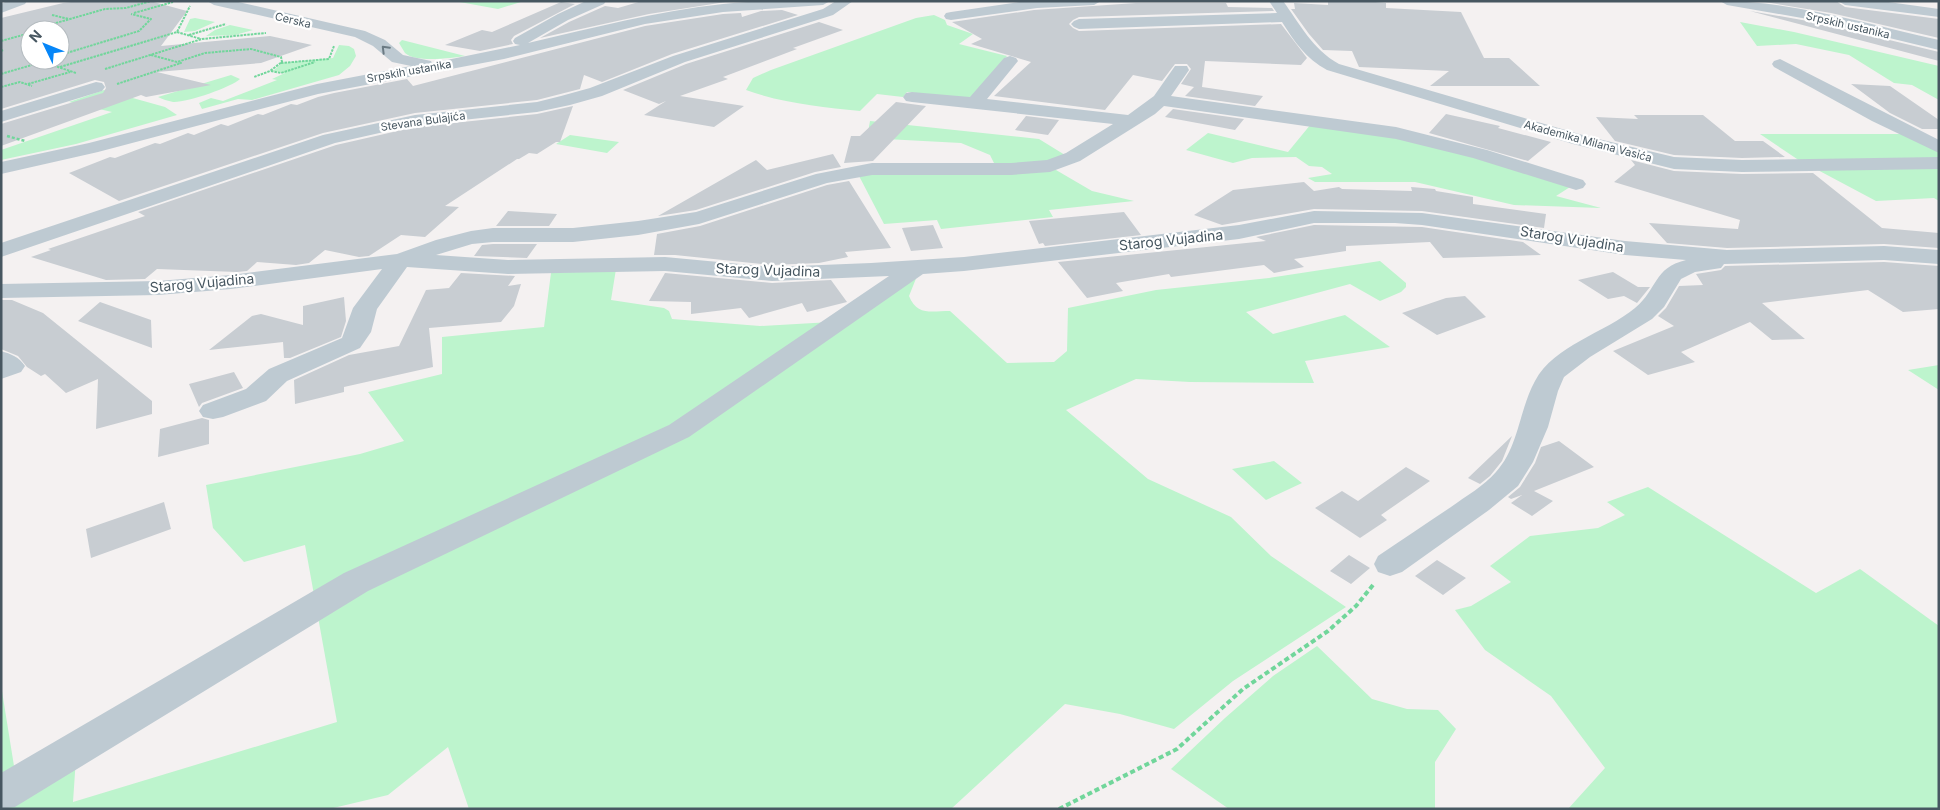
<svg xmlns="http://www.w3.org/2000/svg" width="1940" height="810" font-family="Inter,sans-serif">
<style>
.green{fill:#bdf4cd}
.building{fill:#c8cdd2;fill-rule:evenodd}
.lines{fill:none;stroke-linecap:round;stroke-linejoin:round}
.path-far2{stroke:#71d69b;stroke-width:2;stroke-dasharray:2.5 1;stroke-linecap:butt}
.path-far1{stroke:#71d69b;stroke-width:2.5;stroke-dasharray:3 2;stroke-linecap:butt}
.path{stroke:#71d69b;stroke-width:4;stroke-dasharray:5 3;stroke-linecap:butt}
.minor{fill:#becad2;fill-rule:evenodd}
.oneway{stroke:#6b7a83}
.labels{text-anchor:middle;stroke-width:4.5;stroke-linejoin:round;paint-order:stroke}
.far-street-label{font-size:11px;fill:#475761;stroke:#fff}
.street-label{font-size:14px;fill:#475761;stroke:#fff}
</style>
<rect width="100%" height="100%" fill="#f4f1f1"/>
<path class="green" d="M454,1H524L498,9Z
M934,15L945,20L947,25L973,34L959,44L1007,56L970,99L907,92L903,97L877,94L860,111C822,107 782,103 746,90L753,78L771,70L916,18Z
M195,18L215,22L195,31L184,32L190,19Z
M1740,22L1794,32L1939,66V100L1912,85L1894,83L1849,55L1796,44L1757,46Z
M230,25L253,30L235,35L206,36L215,30Z
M402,40L465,56C451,58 416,63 405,53C403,50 401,46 399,43Z
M339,45L349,46L354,49L356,56L350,66L339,75L252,100L238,99L202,109L199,103L211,98L223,101L277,80L272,79L285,73L273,71L282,63L333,58Z
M231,75L240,79C232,87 186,103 173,102C168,101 162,99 158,97Z
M104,90L165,107L177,115L76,144L1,160V150L112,112L69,102Z
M870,121L1039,139L1065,155L1046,162L996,167L990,155L961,143L867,138Z
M1311,124L1429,144L1570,187L1556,196L1601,208L1514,205L1415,182H1315L1308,178L1332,174L1322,167L1309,166L1296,157L1252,158L1233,163L1186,150L1208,133L1288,152Z
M1760,134H1902L1939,150V158L1803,163Z
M570,135L619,142L607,153L556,144Z
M1939,166V201L1934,198L1876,201L1814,168Z
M1056,170L1092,191L1134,201L1049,210L1053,217L941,229L937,220L884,224L858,174Z
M1380,261L1406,283V287L1401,292L1380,301L1350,284L1246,312L1273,334L1345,315L1390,347L1305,361L1314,383L1190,382L1136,379L1066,410L1148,479L1231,517L1271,556L1346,607L1233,681L1174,729L1120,714L1065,704L951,809H469L448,747L388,795L329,809H1V685L14,766L77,743L73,802L337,722L305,545L244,562L213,528L206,485L360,454L404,441L368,392L442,374V337L544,327L551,273L616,269L611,300L664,308L669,311L672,319L760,326L831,322L917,276L909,296C917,316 931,311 950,311L1007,363L1054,362L1067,351L1068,308L1156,290L1269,278Z
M1939,365V390L1908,370Z
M1274,461L1302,483L1266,500L1232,469Z
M1648,487L1816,593L1860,569L1939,626V809H1568L1605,768L1551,696L1485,650L1455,610L1471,606L1511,582L1490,566L1530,536L1598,528L1625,515L1607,502Z
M1317,646L1372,699L1407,709L1438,710L1456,729L1435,762V809H1229L1171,769L1225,718L1273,676Z"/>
<path class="building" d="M79,1H150L187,11L161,46L270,36L312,45L261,63L157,72L211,85L146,97L141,95L1,146V124L103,93L106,88L104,82L95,80L1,109V18L63,3ZM30,30H60V60H30Z
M642,1H732L649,14L540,38L569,22L605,6L618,8Z
M1328,1H1365L1386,3V8L1461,12L1484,58H1509L1540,86H1430L1449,71L1359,67L1352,51L1323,50L1309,34L1291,9H1295L1294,3L1328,5Z
M1759,1H1836L1845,7L1939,19V38L1831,13Z
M561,2L575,4L514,36L511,40L513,44L480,51L445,45L482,30L492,32Z
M1136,3H1226L1228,7L1272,8L1274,11L1079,17L1073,20L1069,24L1073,28L1079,31L1281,24L1307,58L1301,65L1205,61L1202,87L1263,96L1255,106L1185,96L1194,87L1181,84L1191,69L1187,64H1175L1162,81L1133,75L1105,110L994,96L1031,62L971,44L982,39L952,22L1034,10Z
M782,10L798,15L672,54L602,82L584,75L580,89L537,100L415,113L323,133L119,201L69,173L110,157L115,158L155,143L160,144L188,133L194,135L221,124L228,126L258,114L263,115L291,104L297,105L318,97L334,93L407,79L413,86L645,26L723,14L741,13L742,17L761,11Z
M1750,11L1819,23L1939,52V61Z
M819,22L843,30L793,48L797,49L723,77L728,79L680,96L744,106L714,127L644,115L666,101L659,104L623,90L686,64Z
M1851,84L1890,86L1939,120V129H1922L1890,113Z
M896,102L926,106L873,161L844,163L851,136H860Z
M573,106L560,142H556L537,154L529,153L519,159H517L445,206L459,207L425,237L401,235L369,256L359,257L325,250L309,263L296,265L257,262L247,271L237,272L157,269L145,279L106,280L31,257L51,250L48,249L145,216L138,212L336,145L415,127L537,114Z
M1173,109L1244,119L1235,130L1165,117Z
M1446,114L1500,126L1498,128L1551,142L1528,161L1429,133Z
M1634,115H1703L1735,141H1763L1785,157L1742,158L1674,155L1615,141L1596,117L1638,119Z
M1026,116L1059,120L1048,135L1015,130Z
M833,154L841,167L815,172L696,210L658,216L756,160L767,170Z
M1631,160L1674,171L1742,174L1813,173L1882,228L1939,233V248L1884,244L1727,248L1667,243L1649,223L1738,229L1740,220L1614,182L1635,165Z
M849,181L891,248L845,252L848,257L819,263L772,265L675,255H654L657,234L700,226L827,185Z
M1304,182L1314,191L1339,187L1342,189L1412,191L1411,187L1435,189L1436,191L1473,197V204L1546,214L1544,228L1422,211L1314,209L1222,225L1194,215L1233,190Z
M508,211L557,214L549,226H496Z
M1124,212L1141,235L1045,246L1043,243L1039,244L1029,221Z
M933,225L943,248L911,251L902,228Z
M1314,225L1422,227L1523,242L1541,255L1443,258L1430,242L1346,246V251L1294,259L1304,267L1274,273L1264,265L1171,277L1169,274L1116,283L1123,291L1087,298L1058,262L1266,241L1256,237Z
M493,244H537L527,258L474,256L482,245Z
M1884,262L1939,266V309L1903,312L1868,290L1762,303L1805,339L1772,340L1750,322L1681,352L1695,362L1648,375L1613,351L1674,326L1658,316L1666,308L1679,286L1703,285L1696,274L1721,270L1725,266Z
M1613,272L1638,287H1650L1637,303L1624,296L1608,299L1578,280Z
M461,273L515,276L508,286L521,284L514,306L501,322L429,328L433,367L344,387V392L295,404L294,380L349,355L399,346L426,290L449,288Z
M665,273L772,283L831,280L847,302L807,312L802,303L749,318L741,308L691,314V302L649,301Z
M1465,296L1486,317L1437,335L1402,313L1446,298Z
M344,297L346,321L341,337L290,358H284L283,342L209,350L252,316L261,314L303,325V306Z
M1,300H12L43,313L152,401V414L96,429L98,379L66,393L45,374L41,376L27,367L18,356L1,349Z
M100,302L151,320L152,348L78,321Z
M234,372L243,388L202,403L199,407L189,384Z
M202,418L209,420V444L158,457L160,429Z
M1512,436L1502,461L1490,476L1480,484L1468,478Z
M1559,441L1594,467L1534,491L1553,501L1532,516L1511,503L1522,495L1511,499L1508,497L1520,487L1535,463L1541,447Z
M1406,467L1430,481L1381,515L1387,520L1360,538L1315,508L1342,491L1358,501Z
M164,502L171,529L91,558L86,529Z
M1349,555L1370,568L1351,584L1330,571Z
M1437,560L1466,578L1443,595L1415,576Z"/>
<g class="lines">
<path class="path-far2" d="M134,13L173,2
M52,15L69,19
M41,30L42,27L105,9L126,8L151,1
M177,32L201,39
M189,35L226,24
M1,41L30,33
M1,51L3,50
M60,55L139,31L151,19L131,14
M151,55L177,62L205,53L251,49L281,57L282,62L270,71L254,77
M37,60L76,73
M281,63L329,59L334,46
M60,67L177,32L190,6
M105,69L202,39L266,33
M271,71L281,73L315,62
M1,74L42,62
M28,84L70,72
M117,84L181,63L178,62
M1,87L20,82L32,86"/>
<path class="path-far1" d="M7,136L25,141"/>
<path class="path" d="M1059,809L1177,749L1243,689L1328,631L1356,606L1373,585"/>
<path class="minor" d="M7,1H27L25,4L1,13V4Z
M207,1H234L365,31L385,40L403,55L431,61L432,63L520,45L515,44L513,41L515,38L558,14L586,1H606L604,4L568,20L528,43C593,28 657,11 723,4C758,0 794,1 830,1L823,5L723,12L645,24L504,59L318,94L98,152L1,174V162L89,143L317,84L411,66L392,62L373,46L355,37L214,5Z
M836,1H853L833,15L685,62L602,96L570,105L537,112L415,125L335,143L1,257V243L323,135L415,115L537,102L561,96L590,88L673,56L823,9Z
M1026,1H1101L1094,5L1037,8L951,20L946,19L944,16L946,13L951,12Z
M1269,1H1283C1300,24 1312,49 1339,64L1586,136L1674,157L1742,160L1939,157V169L1742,172L1674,169L1573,144L1327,70C1306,59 1294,41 1282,22L1079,29L1074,27L1071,24L1074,21L1079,19L1277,13Z
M1720,1C1794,1 1867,24 1939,40V50L1819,21L1727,5Z
M1838,1H1881L1939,9V17L1845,5Z
M1010,56L1016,58L1018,61L987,99L1128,115L1154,96L1175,66H1187L1189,70L1171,96L1396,127L1487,150L1583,180L1586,184L1583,188L1576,190L1473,158L1396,139L1164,106L1155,114L1080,161L1050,172L1011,175H872L827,183L699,224L638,235L573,242H493L472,244L436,255L508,260L665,257L772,267L871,263L964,257L1239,225L1314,211L1422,213L1625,241L1727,250L1884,246L1939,250V264L1884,260L1724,264L1721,268L1695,272L1681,279L1664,307L1652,319L1590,357L1564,377L1558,391L1548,427L1533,462L1518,486L1489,510L1402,572L1390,576L1378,572L1374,564L1378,556C1403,539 1427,523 1451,507C1466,496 1484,486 1496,472C1519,447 1519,410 1535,381C1554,345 1605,333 1635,308C1658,289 1653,268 1686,260L1625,255L1422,225L1395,223H1314L1239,239L964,271L923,274L689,437L368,591L15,807L1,809V773L344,573L669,425L889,276L772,281L665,271L508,274L407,267L377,309L371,332L360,348L287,381L266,401L223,417L213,419L203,417L199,411L203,405L246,389L269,369L342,338L353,308L382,269L231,289L158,295L1,298V284L158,281L231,275L397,254L436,240L471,231L493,228H573L638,221L696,212L816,174L872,163H1011L1047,160L1066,153L1113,124L912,102L906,101L903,97L906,93L912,92L970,97L1004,58Z
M1780,59L1939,140V153L1872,121L1774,67L1772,64L1774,61Z
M96,82L102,83L105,87L102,91L1,122V111Z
M1,351C11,354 19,357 25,366L21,372L1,379Z"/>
</g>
<defs><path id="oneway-chevron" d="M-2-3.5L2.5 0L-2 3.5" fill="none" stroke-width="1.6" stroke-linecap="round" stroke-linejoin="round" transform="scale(1.25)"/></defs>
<use class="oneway" href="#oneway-chevron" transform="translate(385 49) rotate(-135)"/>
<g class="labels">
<g class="far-street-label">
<text transform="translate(293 20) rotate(13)" y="4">Cerska</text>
<text transform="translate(1848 25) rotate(13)" y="4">Srpskih ustanika</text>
<text transform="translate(409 71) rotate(-10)" y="4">Srpskih ustanika</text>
<text transform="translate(423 121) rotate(-8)" y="4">Stevana Bulajića</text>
<text transform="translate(1588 141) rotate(15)" y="4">Akademika Milana Vasića</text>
</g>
<g class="street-label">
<text transform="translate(1572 239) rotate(9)" y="5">Starog Vujadina</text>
<text transform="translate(1171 240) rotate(-6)" y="5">Starog Vujadina</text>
<text transform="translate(768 270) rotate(2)" y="5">Starog Vujadina</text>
<text transform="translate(202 283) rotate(-5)" y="5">Starog Vujadina</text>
</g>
</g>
<rect width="1940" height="810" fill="none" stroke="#475761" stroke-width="5"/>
<g transform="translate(45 45) rotate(313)"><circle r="24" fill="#ffffff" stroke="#b5bcc0"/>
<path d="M0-4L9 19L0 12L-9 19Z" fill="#0686f8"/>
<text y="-8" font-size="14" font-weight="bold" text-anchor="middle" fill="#475761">N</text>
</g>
</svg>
